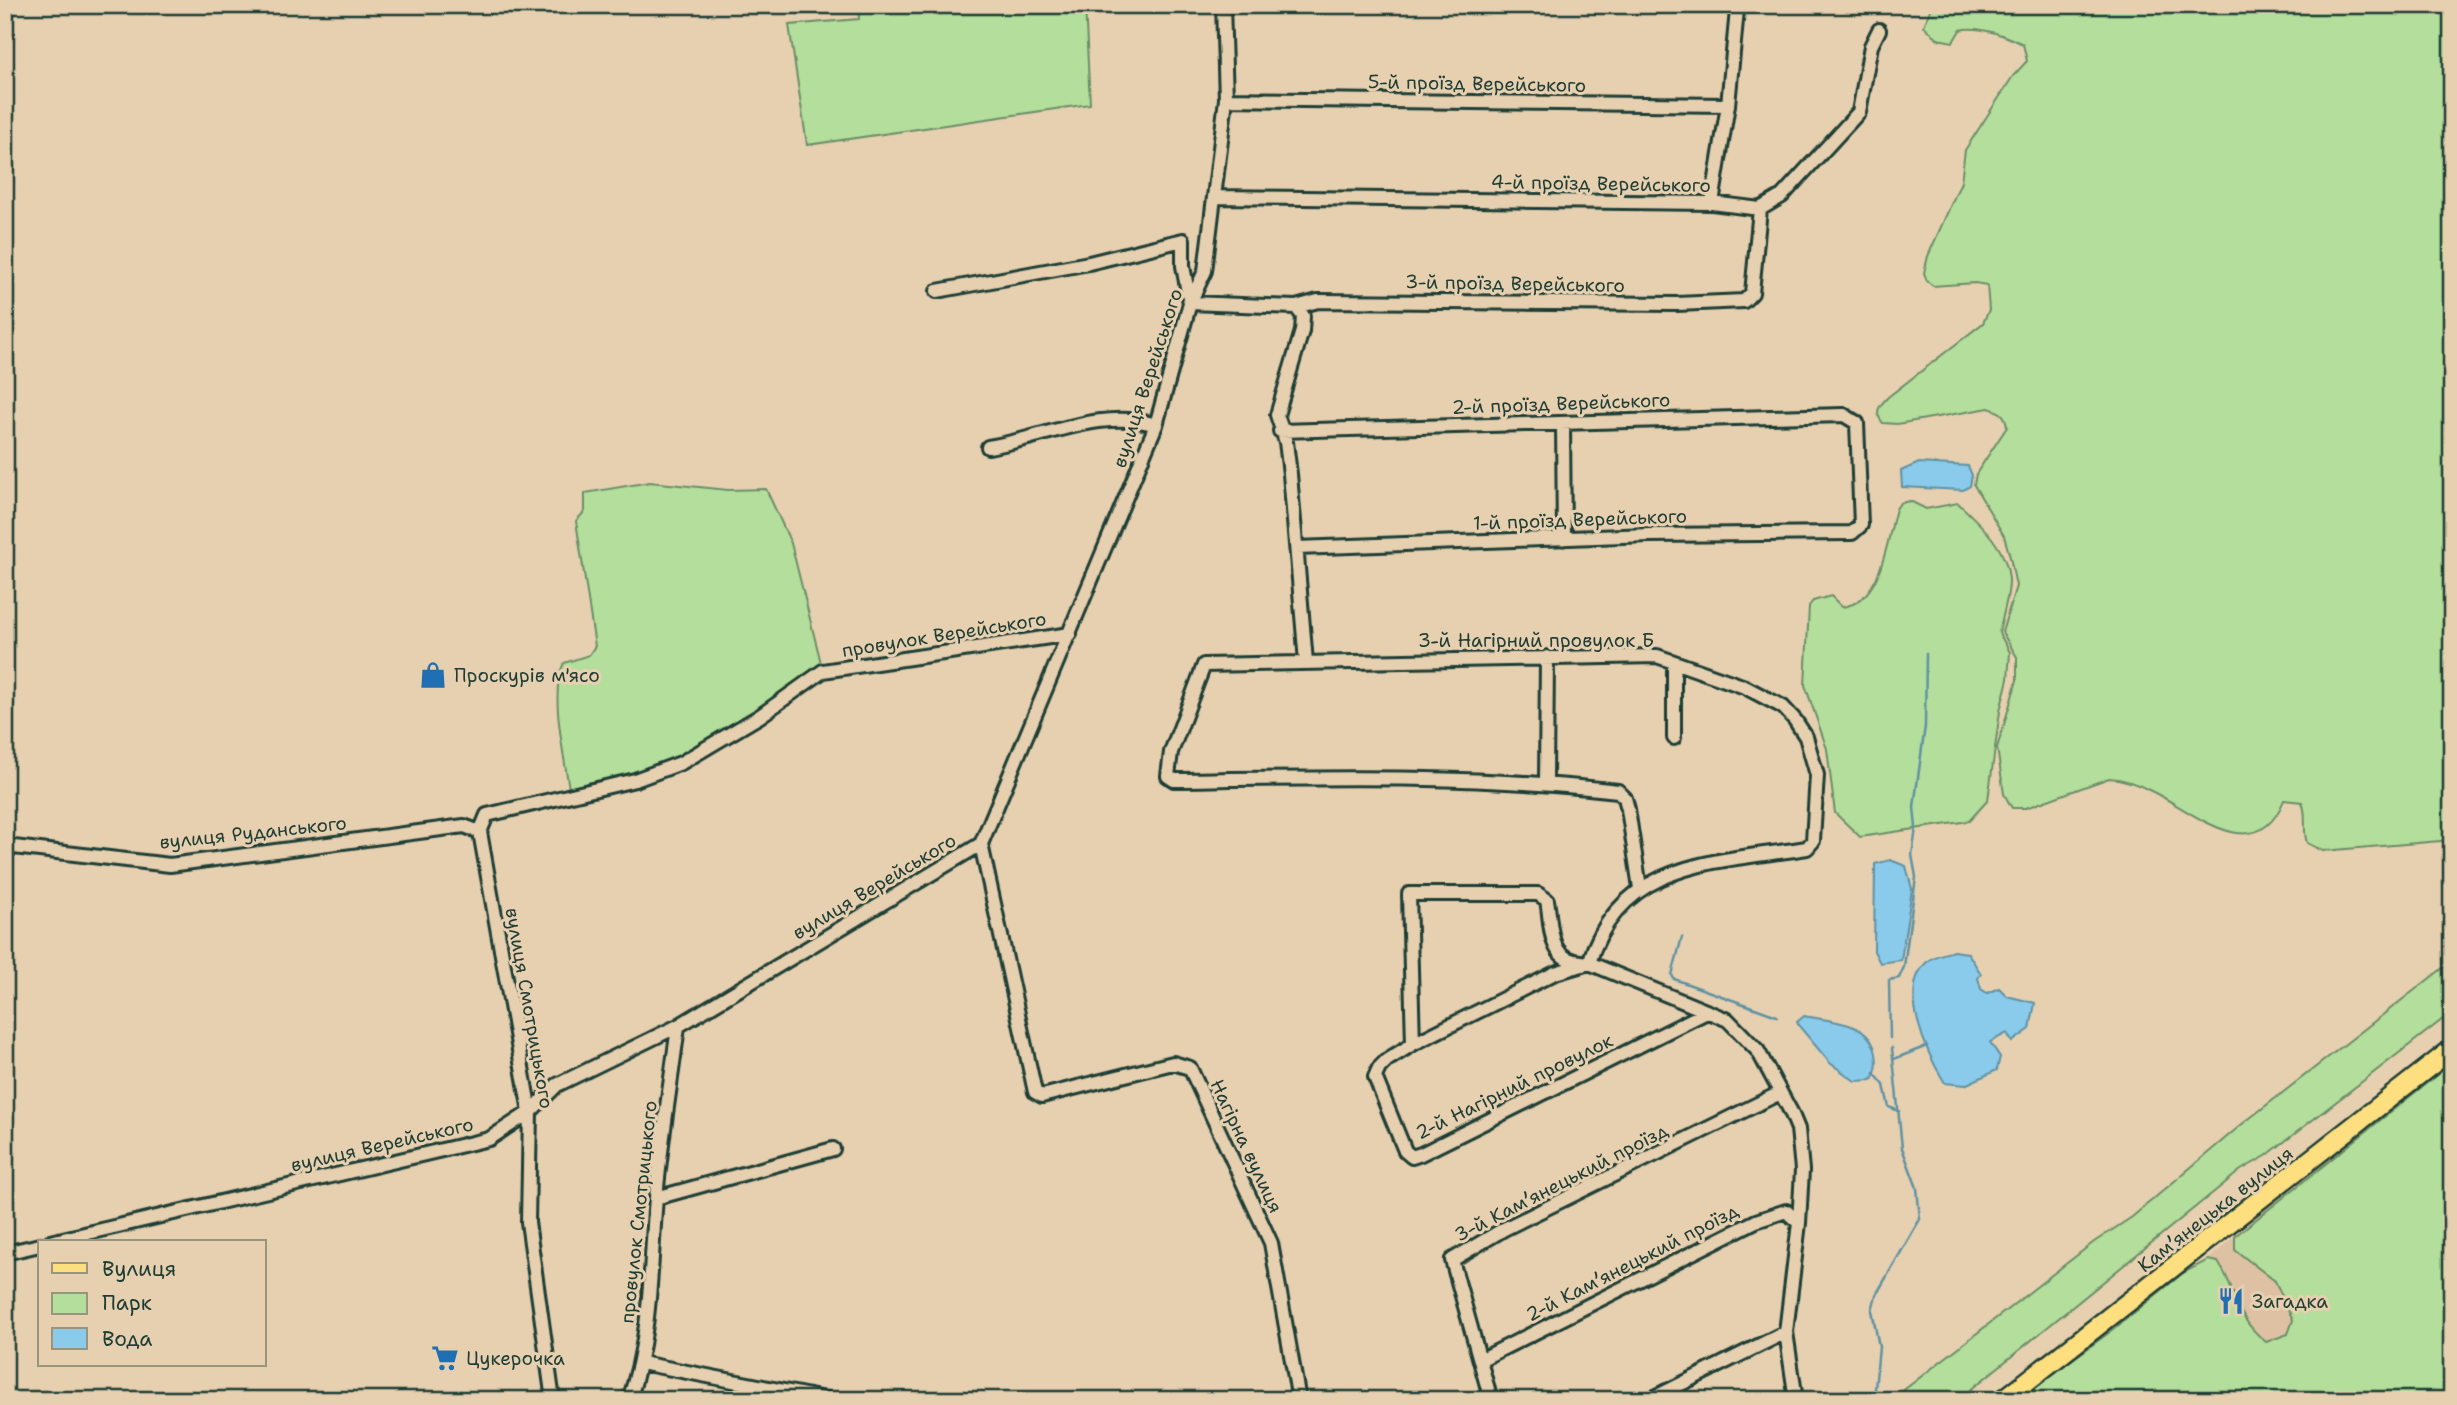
<svg xmlns="http://www.w3.org/2000/svg" width="2457" height="1405" font-family="'Shantell Sans',sans-serif">
<style>
.built{fill:#dec1a3}
.green{fill:#b4de9b;stroke:#6a8e68;stroke-width:2}
.water{fill:#8acaeb;stroke:#5f92a2;stroke-width:2}
.lines{fill:none;stroke-linecap:round;stroke-linejoin:round}
.stream{stroke:#5f92a2;stroke-width:2.5}
.minor-casing{stroke:#1f3d34;stroke-width:18}
.primary-casing{stroke:#1f3d34;stroke-width:23}
.minor{stroke:#e7d0b0;stroke-width:12}
.primary{stroke:#fedf80;stroke-width:18}
.labels{text-anchor:middle;stroke-width:6;stroke-linejoin:round;paint-order:stroke}
.street-label{font-size:19px;fill:#1f3d34;stroke:#e7d0b0}
.poi-label{font-size:19px;fill:#1f3d34;stroke:#e7d0b0;text-anchor:start}
</style>
<rect width="100%" height="100%" fill="#e7d0b0"/>
<filter id="ink" filterUnits="userSpaceOnUse"><feTurbulence type="fractalNoise" baseFrequency=".0143" numOctaves="2"/><feDisplacementMap in="SourceGraphic" scale="14" xChannelSelector="R" yChannelSelector="G"/><feConvolveMatrix kernelMatrix="1 2 1 2 8 2 1 2 1" color-interpolation-filters="sRGB"/></filter>
<g filter="url(#ink)">
<path class="built" d="M2235,1236V1250L2275,1281L2293,1320L2288,1334L2266,1343L2252,1330L2237,1310L2228,1278L2218,1262L2208,1260Z"/>
<path class="green" d="M858,5H1085L1090,104L807,145L789,25L859,19Z
M1932,5H2452V840L2323,851L2307,843C2302,829 2308,816 2302,802L2284,800C2256,871 2192,810 2151,791C2138,784 2124,779 2109,778L2026,808H2012L2004,794L1997,748L2017,680V657L2002,632L2016,586L2010,557L2004,536L1974,485L1976,474L2007,427C2006,414 2000,412 1989,408L1897,424L1883,423C1873,412 1880,405 1888,397L1983,323L1989,310L1987,285L1975,283L1933,286L1927,281L1924,273L1928,256L1961,182L1965,150L2013,76L2027,61L2023,44C2006,36 1979,25 1960,30L1953,42L1938,39L1924,26Z
M650,482L728,490L766,489L791,543L823,671L710,748L570,796C566,762 548,692 564,663L589,655L595,646L576,521L585,511V493Z
M1910,501L1926,509L1958,503C1980,524 2007,547 2009,579C2010,595 2002,616 1999,633L2010,652L2008,679L2000,711L1988,800L1969,821L1860,837L1835,813L1827,749L1805,685L1809,606L1813,601L1831,596L1842,607C1882,603 1887,539 1896,509L1900,503Z
M2452,961V1012L2266,1156L2241,1170L1980,1382L1958,1400H1891L2094,1242L2132,1217L2241,1125Z
M2452,1063V1398L2017,1400L2114,1329L2183,1273L2208,1260L2218,1262C2240,1295 2232,1314 2266,1342L2288,1334L2293,1320L2275,1281L2235,1250V1236Z"/>
<path class="water" d="M1919,463L1968,466L1972,475L1970,486L1963,490L1902,487L1901,471Z
M1890,860L1906,866L1912,889L1901,960L1880,963L1874,951L1875,864Z
M1953,951L1968,953L1981,974L1978,978L1981,989L1987,993L1999,988L2007,996L2035,1003L2030,1029L2012,1042L2007,1033L1990,1042L2000,1057L1997,1070L1965,1085L1945,1083C1928,1056 1896,988 1928,961C1934,955 1945,954 1953,951Z
M1804,1016C1830,1021 1871,1021 1876,1054C1878,1064 1877,1071 1872,1080L1855,1081L1830,1063L1799,1026L1797,1022Z"/>
<g class="lines">
<path class="stream" d="M1682,937L1672,975L1674,979L1777,1016
M1890,1038L1889,980L1899,978L1904,967L1916,877L1912,855L1916,828L1914,807L1925,726L1926,654
M1894,1059L1927,1046
M1874,1073L1884,1085L1889,1107L1899,1111
M1874,1400L1879,1347L1872,1310L1876,1295L1920,1219L1917,1188L1902,1148L1892,1048"/>
<defs>
<path id="minor" d="M1226,99L1728,105
M1216,197L1712,203L1760,209L1782,196L1859,112L1871,46L1879,30
M1712,203L1728,105L1737,10L1730,5
M937,291L1089,263L1183,240V266L1190,303L1296,307L1318,301L1677,304L1744,301L1752,293L1760,209
M1296,307L1303,316L1302,331L1277,415L1286,442L1290,474L1306,662
M1563,423L1564,539
M1280,431L1844,415L1857,423L1861,525L1852,533L1649,535L1297,548
M988,447C1042,439 1102,407 1156,425
M1674,738V663
M1546,782L1547,657
M480,832L530,1112L528,1222L553,1400
M981,844L1035,1092L1042,1096L1173,1063L1190,1068L1271,1243L1299,1400
M5,846L170,865L464,826L480,832L487,815L635,780L681,763L760,716L823,671L1070,634
M1640,888L1628,809L1625,798L1618,791C1470,774 1322,778 1174,780L1168,776L1171,752L1204,665L1657,656L1745,687L1783,707L1795,720L1806,737L1817,775L1813,841L1807,848C1718,862 1620,860 1589,963L1728,1020L1758,1051L1791,1112L1798,1129L1802,1170L1799,1223L1786,1332L1796,1400
M1589,963L1555,973L1413,1044L1387,1060L1379,1068L1375,1077L1405,1151L1412,1157L1421,1154L1707,1012
M1413,1044L1409,894H1538L1547,900C1552,928 1548,961 1582,962
M656,1198L833,1149
M50,1242L489,1139L530,1112L557,1085L678,1026L981,844L1156,425L1190,303L1205,271L1226,99L1223,5
M5,1253L40,1245
M1482,1359L1756,1221L1786,1211L1799,1223
M641,1363L830,1400
M629,1400C652,1333 650,1267 656,1198C661,1141 671,1083 678,1026
M1491,1400L1452,1260L1504,1229L1780,1093
M1649,1400L1786,1332"/>
<path id="primary" d="M2003,1400L2452,1049"/>
</defs>
<use href="#minor" class="minor-casing"/>
<use href="#primary" class="primary-casing"/>
<use href="#minor" class="minor"/>
<use href="#primary" class="primary"/>
</g>
</g>
<defs>
<symbol id="shop-bare" viewBox="-9 -9 18 18"><path d="M-5-2.5h2.3a2.7 3.5 0 0 1 5.4 0H5L5.5 6h-11ZM-1.5-2.5h3a1.5 2.3 0 0 0-3 0Z" fill="#1f6fb2" stroke="#e7d0b0" stroke-width="2.5" paint-order="stroke"/></symbol>
<symbol id="restaurant-bare" viewBox="-9 -9 18 18"><path d="M-5-6h1v4h1v-4h1v4h1v-4h1v5L-1.5 .5V6h-2V.5L-5-1ZM5-6V6H3V1.5H1.5Q1.5-4 5-6Z" fill="#1f6fb2" stroke="#e7d0b0" stroke-width="2.5" paint-order="stroke"/></symbol>
<symbol id="supermarket-bare" viewBox="-9 -9 18 18"><path d="M-6-5.5h2.5l.6 2H6L4.5 2H-2.5L-4.4-4H-6ZM-1.5 3.2a1.3 1.3 0 1 0 .1 0ZM3 3.2a1.3 1.3 0 1 0 .1 0Z" fill="#1f6fb2" stroke="#e7d0b0" stroke-width="2.5" paint-order="stroke"/></symbol>
</defs>
<g fill-rule="evenodd">
<use href="#shop-bare" x="414" y="656" width="38" height="38"/>
<use href="#restaurant-bare" x="2212" y="1282" width="38" height="38"/>
<use href="#supermarket-bare" x="426" y="1339" width="38" height="38"/>
</g>
<g class="labels">
<g class="street-label">
<text transform="translate(1477 83) rotate(1)" y="7">5-й проїзд Верейського</text>
<text transform="translate(1601 183) rotate(1)" y="7">4-й проїзд Верейського</text>
<text transform="translate(1515 283) rotate(1)" y="7">3-й проїзд Верейського</text>
<text transform="translate(1147 378) rotate(-72)" y="7">вулиця Верейського</text>
<text transform="translate(1561 403) rotate(-2)" y="7">2-й проїзд Верейського</text>
<text transform="translate(1580 519) rotate(-2)" y="7">1-й проїзд Верейського</text>
<text transform="translate(944 634) rotate(-9)" y="7">провулок Верейського</text>
<text x="1536" y="647">3-й Нагірний провулок Б</text>
<text transform="translate(253 832) rotate(-6)" y="7">вулиця Руданського</text>
<text transform="translate(874 886) rotate(-31)" y="7">вулиця Верейського</text>
<text transform="translate(530 1008) rotate(80)" y="7">вулиця Смотрицького</text>
<text transform="translate(1514 1086) rotate(-26)" y="7">2-й Нагірний провулок</text>
<text transform="translate(382 1144) rotate(-13)" y="7">вулиця Верейського</text>
<text transform="translate(1247 1146) rotate(65)" y="7">Нагірна вулиця</text>
<text transform="translate(1561 1182) rotate(-27)" y="7">3-й Камʼянецький проїзд</text>
<text transform="translate(2215 1209) rotate(-38)" y="7">Камʼянецька вулиця</text>
<text transform="translate(638 1212) rotate(-84)" y="7">провулок Смотрицького</text>
<text transform="translate(1632 1262) rotate(-27)" y="7">2-й Камʼянецький проїзд</text>
</g>
<g class="poi-label">
<text x="454" y="682">Проскурів м'ясо</text>
<text x="2252" y="1308">Загадка</text>
<text x="466" y="1365">Цукерочка</text>
</g>
</g>
<rect width="2457" height="1405" fill="none" stroke="#e7d0b0" stroke-width="28"/>
<rect x="14" y="14" width="2429" height="1377" fill="none" stroke="#1f3d34" stroke-width="2.5" filter="url(#ink)"/>
<rect x="38" y="1240" width="228" height="126" fill="#e7d0b0" stroke="#97957e" stroke-width="2"/>
<rect x="52" y="1263" width="35" height="10" fill="#fedf80" stroke="#97957e" stroke-width="2"/>
<text x="102" y="1276" font-size="21" fill="#1f3d34">Вулиця</text>
<rect x="52" y="1293" width="35" height="21" fill="#b4de9b" stroke="#97957e" stroke-width="2"/>
<text x="102" y="1310" font-size="21" fill="#1f3d34">Парк</text>
<rect x="52" y="1328" width="35" height="21" fill="#8acaeb" stroke="#97957e" stroke-width="2"/>
<text x="102" y="1346" font-size="21" fill="#1f3d34">Вода</text>
</svg>
